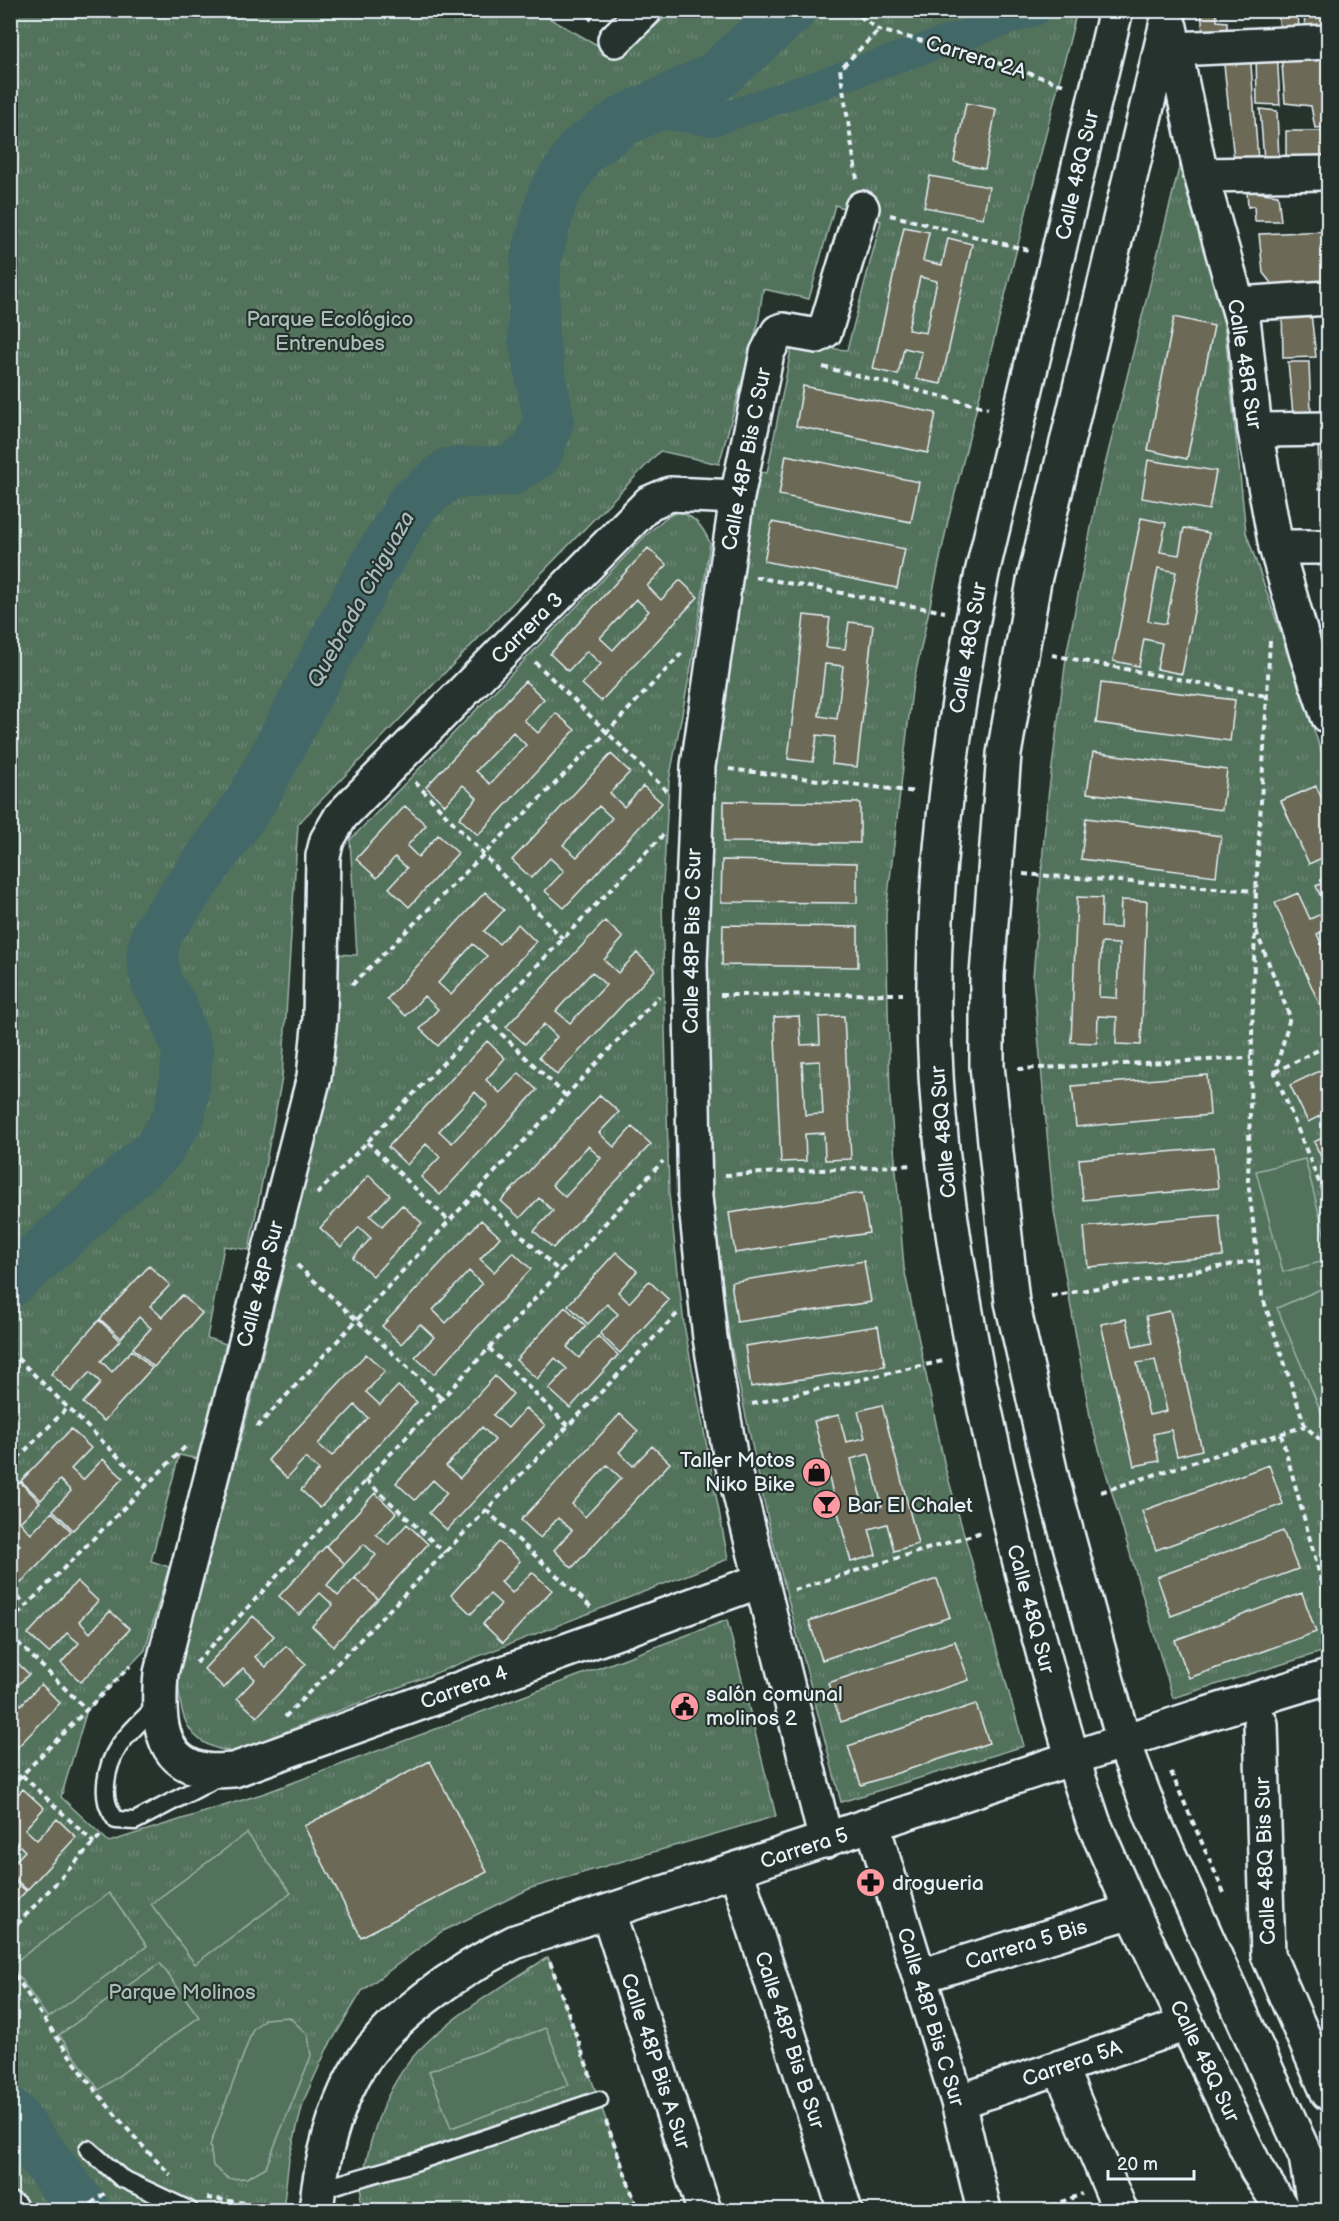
<svg xmlns="http://www.w3.org/2000/svg" width="1339" height="2221" font-family="'Balsamiq Sans',sans-serif">
<style>
.grass{fill:url(#grass-tufts);stroke:#9db2aa;stroke-width:1.5}
.pitch{fill:#52725c;stroke:#9db2aa;stroke-width:1.5}
.lines{fill:none;stroke-linecap:round;stroke-linejoin:round}
.canal{stroke:#436868;stroke-width:30}
.river{stroke:#436868;stroke-width:51}
.building{fill:#6c6a56;stroke:#e8f1f8;stroke-width:1.5;fill-rule:evenodd}
.lane-casing{stroke:#e8f1f8;stroke-width:21}
.street-casing{stroke:#e8f1f8;stroke-width:38}
.secondary-casing{stroke:#e8f1f8;stroke-width:38}
.path{stroke:#e8f1f8;stroke-width:4;stroke-dasharray:6 4.5;stroke-linecap:butt}
.lane{stroke:#26332d;stroke-width:16}
.street{stroke:#26332d;stroke-width:33}
.secondary{stroke:#26332d;stroke-width:33}
.labels{text-anchor:middle;stroke-width:4.5;stroke-linejoin:round;paint-order:stroke}
.street-label{font-size:21px;fill:#e8f1f8;stroke:#26332d}
.park-label{font-size:21px;fill:#acbeba;stroke:#26332d}
.poi-label{font-size:21px;fill:#e8f1f8;stroke:#26332d;text-anchor:start}
.water-label{font-size:22px;font-style:italic;fill:#a6babe;stroke:#26332d}
</style>
<defs>
<pattern id="grass-tufts" width="24" height="20" patternUnits="userSpaceOnUse" patternTransform="scale(1.5)"><rect width="24" height="20" fill="#52725c"/><path d="M3 7l-1-3M5 7V3M7 7l1-3M15 17l-1-3M17 17v-4M19 17l1-3" fill="none" stroke="#6b8774"/></pattern>
</defs>
<rect width="100%" height="100%" fill="#26332d"/>
<filter id="ink" filterUnits="userSpaceOnUse"><feTurbulence type="fractalNoise" baseFrequency=".0167" numOctaves="2"/><feDisplacementMap in="SourceGraphic" scale="12" xChannelSelector="R" yChannelSelector="G"/><feConvolveMatrix kernelMatrix="1 2 1 2 8 2 1 2 1" color-interpolation-filters="sRGB"/></filter>
<g filter="url(#ink)">
<path class="grass" d="M11,11H536L619,57L673,11H1077L948,521L912,690L886,913L890,1098L904,1268L945,1467L1024,1746L841,1802L771,1534L729,1337L713,1202L705,1063L706,792L754,471L767,473L792,345L847,350L881,221L835,205L809,299L763,289L758,324L719,464L660,451L298,824L282,1078L249,1250L224,1246L207,1338L226,1344L198,1459L179,1455L151,1561L169,1567L145,1650L87,1710L61,1797L109,1842L265,1793L727,1620L776,1816L531,1888L441,1932L362,1991L327,2049L304,2100L289,2159L283,2210H11Z
M1184,148L1220,286L1246,532L1328,771V1650L1173,1698L1091,1422L1054,1211L1033,978L1046,813L1067,651L1097,497Z
M679,511C696,518 703,527 710,543L693,657L669,781L662,902L669,1194L684,1325L728,1559L233,1752C184,1745 179,1715 178,1671L251,1401L315,1143L328,1080L335,954L357,955L350,840L644,537L665,518Z
M548,1957L638,2210H359C364,2152 381,2086 425,2044C461,2009 507,1984 548,1957Z"/>
<path class="pitch" d="M1305,1159L1328,1248V1260L1283,1272L1256,1171Z
M1328,1286V1420L1325,1421L1277,1308Z
M247,1833L291,1893L195,1964L151,1904Z
M109,1893L147,1946L48,2018L11,1965Z
M160,1963L199,2017L99,2090L59,2035Z
M289,2017L308,2035L311,2056L266,2167L247,2178L229,2179L213,2166L210,2145L253,2029L265,2019Z
M546,2028L569,2085L451,2128L429,2071Z"/>
<g class="lines">
<path class="canal" d="M643,112L713,121L1037,10"/>
<path class="river" d="M10,1282L158,1150L180,1115L188,1053L173,1009L156,982L152,955L157,933L252,800L371,572L413,503L450,473L509,471L537,453L549,420L533,336L536,259L553,195L582,150L623,121L714,78L791,10
M10,2113L84,2210"/>
</g>
<path class="building" d="M1201,10H1216L1217,21L1227,22V32L1203,34Z
M1278,10H1298L1299,31L1280,32Z
M1304,10H1325L1326,30L1305,32Z
M1277,49L1280,105L1257,104L1256,51Z
M1325,50L1328,69V127L1315,128L1311,106L1285,103L1281,52Z
M1250,51L1258,160H1234L1223,55Z
M966,103L996,109L985,169L954,162Z
M1260,109L1277,111L1279,160L1264,161Z
M1286,131H1328V158L1286,160Z
M930,176L989,187L983,218L924,207Z
M1247,191L1278,195L1281,221H1255L1254,206L1248,207Z
M904,227L929,232L923,261L942,265L948,238L972,244L941,384L916,379L922,352L904,348L898,375L873,369ZM920,277L937,281L926,333L908,330Z
M1328,231V286L1274,287L1263,273L1259,234Z
M1310,305L1316,357L1283,358L1282,306Z
M1174,317L1214,326L1187,459L1148,450Z
M1288,362H1309L1311,413L1293,415Z
M803,386L936,413L928,453L796,426Z
M1318,435H1328V488L1319,489Z
M786,455L919,482L911,522L779,495Z
M1148,460L1216,471L1209,510L1142,498Z
M1141,518L1166,523L1160,552L1179,555L1184,528L1209,533L1182,674L1157,669L1162,643L1144,639L1139,666L1113,661ZM1158,568L1176,572L1166,624L1148,621Z
M772,522L905,549L897,588L764,561Z
M648,548L667,565L647,586L661,600L680,580L698,597L601,701L582,684L601,664L587,651L568,671L550,654ZM636,599L649,611L613,650L600,638Z
M804,615L830,618L826,647L845,649L849,622L873,625L857,767L832,764L835,737L817,735L813,762L788,759ZM825,664L843,666L837,719L819,716Z
M525,681L544,699L524,720L538,733L556,713L575,730L478,835L459,818L477,798L463,785L445,805L426,787ZM513,732L526,745L490,784L476,771Z
M1101,683L1235,700L1230,741L1096,723Z
M1093,752L1227,770L1222,810L1087,793Z
M611,754L630,772L610,793L624,807L643,786L662,803L564,908L545,891L564,871L550,858L531,878L512,860ZM599,806L612,818L577,857L563,845Z
M1316,786L1328,812V855L1309,864L1281,801Z
M724,801L860,803V843L724,842Z
M405,806L426,825L407,846L418,857L438,835L458,853L409,907L389,888L407,868L395,857L377,878L356,859Z
M1086,818L1221,836L1216,876L1081,859Z
M722,860L857,863V903L721,902Z
M1328,881V929L1317,934L1328,960V1024L1275,903L1298,893L1310,919L1328,911L1316,886Z
M485,892L504,910L484,931L499,944L518,924L536,942L438,1046L420,1029L438,1009L424,996L406,1016L387,999ZM473,944L487,956L451,995L438,983Z
M1077,897L1102,898L1101,927L1120,928L1121,900L1147,901L1141,1045L1116,1044L1117,1017L1098,1016L1097,1043L1071,1042ZM1101,943L1119,944L1117,998L1099,997Z
M605,921L623,938L604,960L618,973L637,953L655,970L557,1075L539,1057L557,1037L544,1024L525,1044L506,1027ZM592,972L606,985L570,1023L556,1011Z
M723,925L858,927V967L722,965Z
M799,1016L801,1045L820,1044L819,1017L844,1016L851,1159L825,1160L824,1133L805,1134L806,1161L781,1162L774,1017ZM820,1061L823,1114L805,1115L802,1062Z
M487,1041L505,1058L486,1080L500,1093L519,1073L537,1090L440,1195L421,1177L440,1157L426,1144L407,1165L388,1147ZM475,1092L488,1105L452,1143L439,1131Z
M1328,1067V1112L1308,1122L1290,1085Z
M1207,1075L1210,1115L1076,1127L1072,1086Z
M600,1095L619,1112L599,1133L614,1147L632,1127L651,1144L553,1248L534,1231L553,1211L539,1198L520,1218L501,1201ZM588,1146L601,1158L565,1197L552,1185Z
M1328,1135V1171L1314,1142Z
M1214,1148L1218,1188L1083,1200L1079,1159Z
M369,1175L390,1195L370,1216L382,1226L402,1205L422,1223L373,1276L353,1258L371,1238L359,1227L341,1247L320,1228Z
M862,1193L869,1233L735,1253L729,1213Z
M1219,1215L1223,1256L1088,1267L1084,1227Z
M481,1220L500,1237L480,1259L494,1272L513,1252L531,1269L434,1374L415,1357L434,1337L420,1324L401,1344L382,1326ZM469,1271L482,1284L446,1323L433,1310Z
M616,1252L637,1271L618,1292L629,1303L649,1281L669,1300L620,1353L600,1334L618,1314L607,1304L588,1324L568,1305Z
M864,1261L871,1302L737,1322L731,1282Z
M149,1266L170,1285L150,1306L162,1317L182,1295L202,1313L154,1367L133,1348L151,1328L139,1317L121,1338L100,1319Z
M565,1307L586,1326L567,1347L579,1358L598,1336L618,1355L570,1408L549,1389L567,1369L555,1358L537,1379L516,1360Z
M1170,1311L1202,1450L1177,1456L1171,1430L1153,1434L1159,1461L1134,1466L1101,1324L1126,1319L1133,1347L1152,1343L1146,1316ZM1155,1360L1167,1411L1149,1415L1137,1363Z
M99,1320L120,1340L101,1361L112,1372L132,1350L152,1368L104,1421L83,1403L101,1383L90,1372L71,1392L51,1374Z
M878,1326L885,1366L751,1387L745,1346Z
M366,1354L385,1371L366,1392L380,1405L398,1386L417,1402L320,1508L301,1490L319,1470L305,1458L287,1478L268,1460ZM355,1405L368,1418L332,1456L318,1444Z
M495,1376L513,1394L493,1415L508,1428L526,1408L545,1425L447,1530L429,1513L447,1493L433,1480L415,1500L396,1483ZM482,1427L495,1440L460,1478L446,1466Z
M882,1405L918,1544L894,1551L887,1524L869,1529L876,1555L851,1562L814,1421L839,1415L846,1442L865,1438L858,1411ZM869,1454L882,1506L864,1510L851,1459Z
M620,1414L638,1431L619,1452L633,1466L652,1446L670,1463L572,1568L554,1550L572,1530L558,1518L540,1538L521,1520ZM607,1465L621,1478L585,1517L572,1504Z
M71,1429L91,1448L71,1469L83,1480L103,1459L123,1478L73,1530L53,1510L71,1491L60,1480L41,1500L21,1481Z
M1269,1465L1283,1504L1156,1550L1142,1511Z
M20,1482L40,1502L20,1522L31,1534L52,1512L71,1531L21,1583L10,1573V1554L20,1545L10,1535V1492Z
M375,1493L396,1513L376,1534L388,1545L407,1524L428,1544L378,1599L355,1578L376,1555L364,1544L345,1564L326,1546Z
M1283,1531L1298,1569L1171,1616L1157,1577Z
M499,1542L520,1561L501,1582L512,1593L532,1572L552,1590L503,1643L483,1624L501,1604L490,1594L471,1614L451,1595Z
M326,1546L345,1564L327,1585L338,1596L355,1578L378,1599L333,1646L312,1626L333,1605L320,1593L299,1615L279,1596Z
M937,1579L950,1617L822,1660L809,1621Z
M77,1581L98,1601L79,1621L90,1633L110,1611L130,1629L81,1682L61,1663L79,1643L67,1633L49,1653L28,1634Z
M1302,1593L1316,1632L1189,1678L1175,1640Z
M253,1616L274,1636L255,1657L266,1667L286,1646L306,1664L257,1717L237,1698L255,1679L243,1668L224,1688L204,1669Z
M955,1641L969,1680L841,1722L828,1683Z
M10,1656L29,1674L10,1693Z
M41,1684L60,1703L10,1755V1695L21,1705Z
M976,1704L989,1743L861,1785L848,1746Z
M430,1761L487,1872L361,1937L304,1826Z
M23,1789L44,1808L25,1829L37,1840L57,1819L76,1837L27,1890L10,1874V1867L25,1851L14,1840L10,1844V1803Z
M10,1877L26,1891L10,1908Z"/>
<g class="lines">
<defs>
<path id="lane" d="M158,1704C133,1730 109,1746 106,1784C105,1799 107,1807 116,1820L135,1821L223,1775
M88,2149L121,2178L189,2210
M318,2190L415,2162L599,2100"/>
<path id="street" d="M615,40L645,10
M1174,49L1328,42
M1201,175L1328,173
M1238,304L1328,298
M1255,430L1328,429
M737,497L670,494L649,503L341,816L327,840L323,856L320,1018L314,1077L161,1673C158,1711 156,1763 206,1770C215,1772 225,1770 234,1770L760,1581
M1276,547H1328
M1261,1724L1268,1955L1328,2093
M1124,1743L1153,1819L1306,2157L1315,2210
M1073,1760L1093,1821L1132,1911L1257,2170L1283,2210
M873,1826L958,2102L984,2210
M826,1841L730,1454L710,1338L695,1197L690,963L698,766L737,497L767,353L778,332L783,330L817,336L825,331L862,208
M736,1870L845,2210
M608,1912L704,2210
M920,1976L1132,1911
M1060,2067L1120,2210
M958,2102L1187,2024
M10,2210H11"/>
<path id="secondary" d="M1170,27L1201,175L1244,327L1255,430L1276,547L1307,655L1328,716
M1124,1743L1052,1479L1012,1302L987,1066V975L1004,754L1034,581L1168,18
M1073,1760C1031,1614 994,1468 967,1318C947,1207 932,1094 934,981C936,844 955,707 982,573L1116,10
M316,2210C321,2163 331,2117 354,2075C384,2020 460,1969 515,1942L1197,1717L1328,1677"/>
</defs>
<use href="#lane" class="lane-casing"/>
<use href="#street" class="street-casing"/>
<use href="#secondary" class="secondary-casing"/>
<path class="path" d="M581,10L592,20
M851,10L879,30L962,51L1067,86
M857,179L840,69L879,30
M890,215L1028,250
M823,367L988,408
M755,577L945,612
M1270,641L1256,891L1248,1181L1262,1295L1305,1426L1328,1447
M1052,655L1266,696
M535,662L667,791
M729,769L916,792
M415,782L563,939
M1023,874L1256,891
M1256,931L1290,1017L1275,1073L1328,1204
M352,985L607,732L683,652
M720,995L903,994
M486,1019L566,1096
M1018,1069L1251,1058
M1275,1072L1328,1045
M367,1142L449,1221
M725,1175L912,1165
M476,1192L560,1272
M317,1194L663,835
M297,1265L442,1399
M1051,1296L1258,1260
M489,1348L568,1426
M10,1351L147,1485
M752,1404L943,1361
M257,1427L659,996
M1281,1434L1328,1605
M10,1466L68,1407
M366,1480L445,1553
M1101,1492L1305,1426
M486,1510L593,1609
M10,1590L27,1606
M794,1590L982,1532
M10,1622L188,1444
M10,1635L87,1710
M196,1663L663,1161
M285,1717L677,1314
M1171,1772L1224,1893L1220,1894
M22,1775L94,1843
M10,1787L130,1666
M10,1932L100,1836
M550,1962L592,2080
M15,1975C62,2047 109,2115 171,2175
M606,2121L638,2210
M207,2198L286,2208
M83,2210L105,2193
M1041,2210L1082,2194"/>
<use href="#lane" class="lane"/>
<use href="#street" class="street"/>
<use href="#secondary" class="secondary"/>
</g>
</g>
<defs>
<symbol id="shop-disc" viewBox="-11 -11 22 22"><circle r="9.5" fill="#ff9aa2" stroke="#26332d"/><path d="M-5-2.5h2.3a2.7 3.5 0 0 1 5.4 0H5L5.5 6h-11ZM-1.5-2.5h3a1.5 2.3 0 0 0-3 0Z" fill="#111"/></symbol>
<symbol id="bar-disc" viewBox="-11 -11 22 22"><circle r="9.5" fill="#ff9aa2" stroke="#26332d"/><path d="M-6-5H6L.8 .8V4.5H3.5V6h-7V4.5H-.8V.8Z" fill="#111"/></symbol>
<symbol id="civic-disc" viewBox="-11 -11 22 22"><circle r="9.5" fill="#ff9aa2" stroke="#26332d"/><path d="M-.6-6.5H3V-4.5H.6V-3L4-1V1h2V6H-6V1h2V-1L-.6-3ZM-1.2 2.5V6h2.4V2.5Z" fill="#111"/></symbol>
<symbol id="pharmacy-disc" viewBox="-11 -11 22 22"><circle r="9.5" fill="#ff9aa2" stroke="#26332d"/><path d="M-2-6h4v4h4v4h-4v4h-4v-4h-4v-4h4Z" fill="#111"/></symbol>
</defs>
<g fill-rule="evenodd">
<use href="#shop-disc" x="800" y="1456" width="33" height="33"/>
<use href="#bar-disc" x="810" y="1488" width="33" height="33"/>
<use href="#civic-disc" x="668" y="1690" width="33" height="33"/>
<use href="#pharmacy-disc" x="854" y="1866" width="33" height="33"/>
</g>
<g class="labels">
<g class="street-label">
<text transform="translate(976 57) rotate(17)" y="7">Carrera 2A</text>
<text transform="translate(1077 175) rotate(-77)" y="7">Calle 48Q Sur</text>
<text transform="translate(1245 364) rotate(81)" y="7">Calle 48R Sur</text>
<text transform="translate(746 459) rotate(-79)" y="7">Calle 48P Bis C Sur</text>
<text transform="translate(527 628) rotate(-45)" y="7">Carrera 3</text>
<text transform="translate(968 648) rotate(-80)" y="7">Calle 48Q Sur</text>
<text transform="translate(692 941) rotate(-89)" y="7">Calle 48P Bis C Sur</text>
<text transform="translate(943 1132) rotate(-95)" y="7">Calle 48Q Sur</text>
<text transform="translate(260 1284) rotate(-75)" y="7">Calle 48P Sur</text>
<text transform="translate(1031 1609) rotate(75)" y="7">Calle 48Q Sur</text>
<text transform="translate(464 1687) rotate(-20)" y="7">Carrera 4</text>
<text transform="translate(804 1848) rotate(-18)" y="7">Carrera 5</text>
<text transform="translate(1265 1861) rotate(-92)" y="7">Calle 48Q Bis Sur</text>
<text transform="translate(1026 1944) rotate(-17)" y="7">Carrera 5 Bis</text>
<text transform="translate(931 2017) rotate(73)" y="7">Calle 48P Bis C Sur</text>
<text transform="translate(790 2040) rotate(72)" y="7">Calle 48P Bis B Sur</text>
<text transform="translate(656 2061) rotate(72)" y="7">Calle 48P Bis A Sur</text>
<text transform="translate(1205 2061) rotate(64)" y="7">Calle 48Q Sur</text>
<text transform="translate(1072 2063) rotate(-19)" y="7">Carrera 5A</text>
</g>
<g class="park-label">
<text x="330" y="326">Parque Ecológico<tspan x="330" dy="24">Entrenubes</tspan></text>
<text x="182" y="1999">Parque Molinos</text>
</g>
<g class="poi-label">
<text x="795" y="1467" text-anchor="end">Taller Motos<tspan x="795" dy="24">Niko Bike</tspan></text>
<text x="847" y="1512">Bar El Chalet</text>
<text x="706" y="1701">salón comunal<tspan x="706" dy="24">molinos 2</tspan></text>
<text x="892" y="1890">drogueria</text>
</g>
<g class="water-label">
<text transform="translate(360 599) rotate(-61)" y="8">Quebrada Chiguaza</text>
</g>
</g>
<rect width="1339" height="2221" fill="none" stroke="#26332d" stroke-width="36"/>
<rect x="18" y="18" width="1303" height="2185" fill="none" stroke="#e8f1f8" stroke-width="2" filter="url(#ink)"/>
<path d="M1108 2170v9h86v-9" fill="none" stroke="#e8f1f8" stroke-width="3"/>
<text x="1117" y="2170" font-size="18" fill="#e8f1f8" stroke="#26332d" stroke-width="4.5" paint-order="stroke">20 m</text>
</svg>
